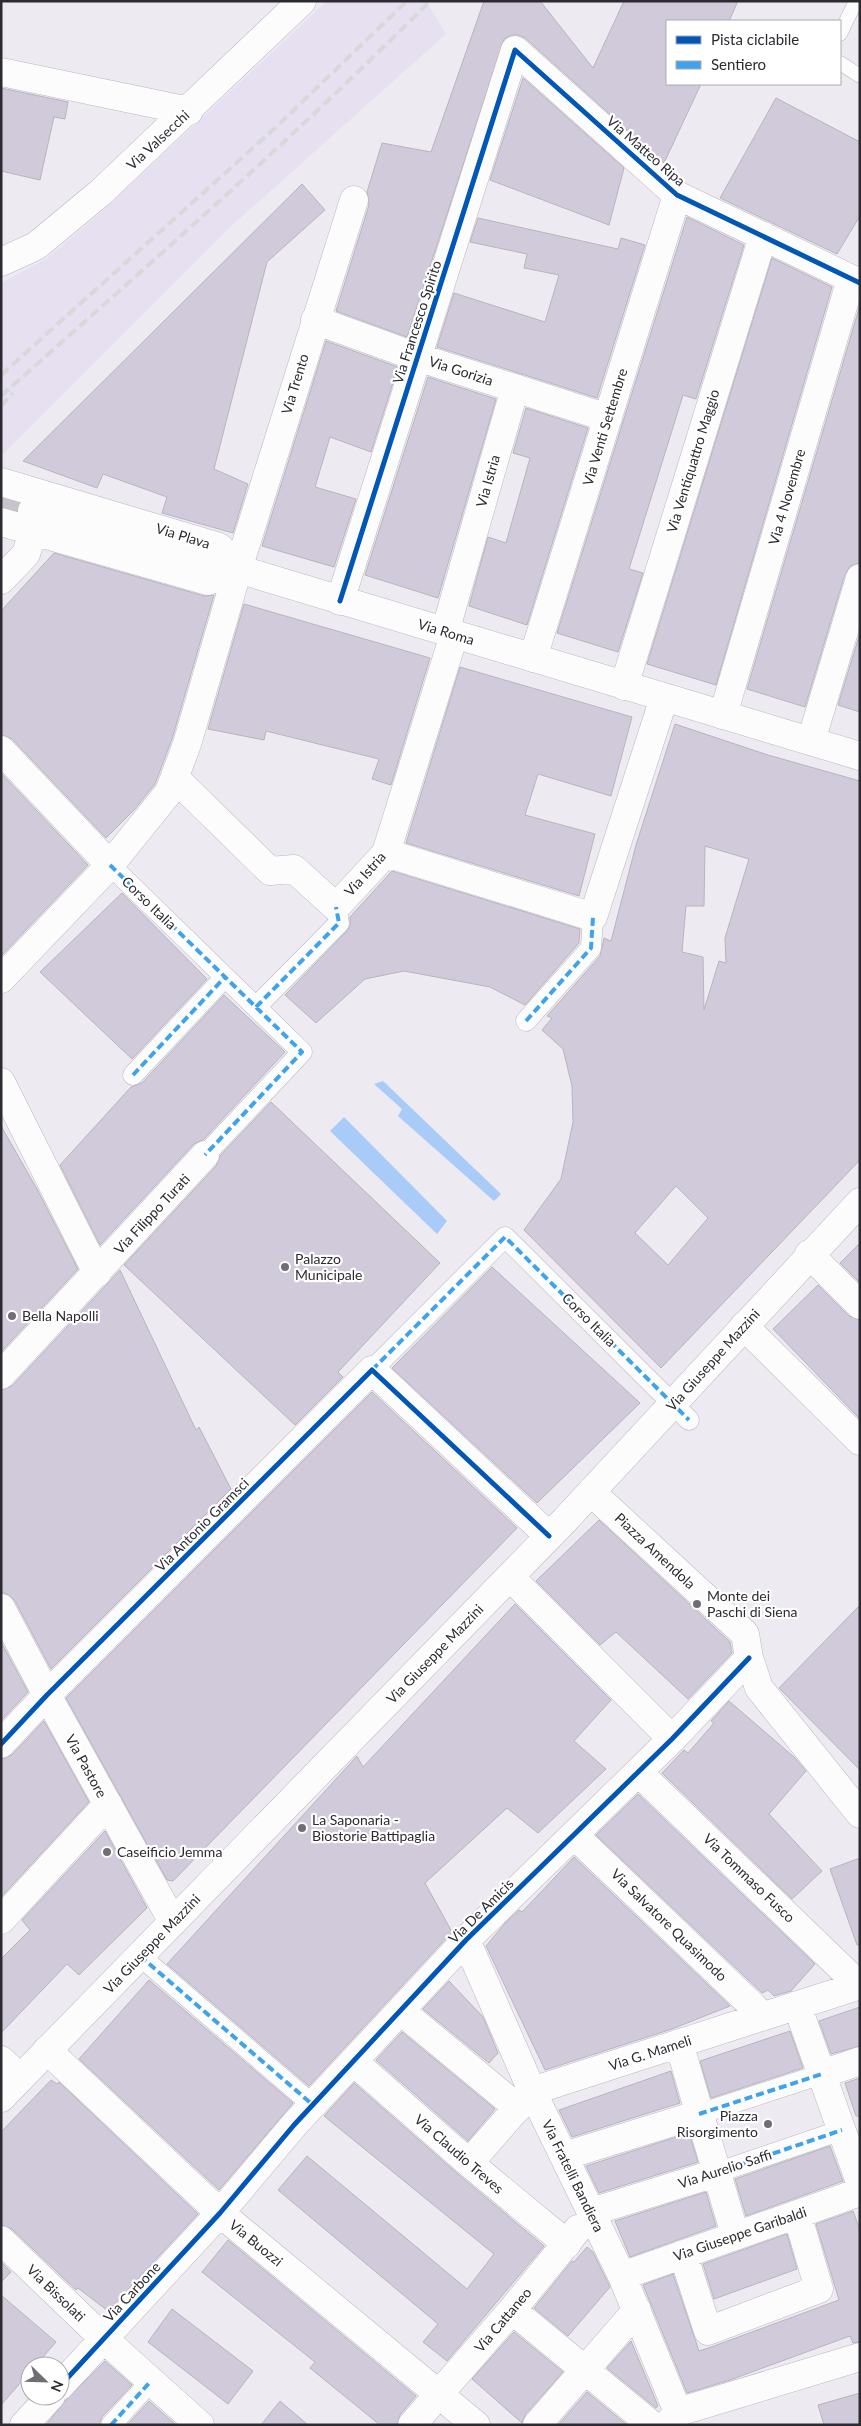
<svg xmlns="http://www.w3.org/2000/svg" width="861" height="2426" font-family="Lato,sans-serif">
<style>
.built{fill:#e6e0f0}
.water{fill:#a9cbf8}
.building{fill:#d1cadb;stroke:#b7b5bb;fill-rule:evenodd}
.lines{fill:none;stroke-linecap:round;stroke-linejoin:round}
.secondary-tunnel{stroke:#c7c4cb;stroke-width:28;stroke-dasharray:28 14;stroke-linecap:butt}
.service-casing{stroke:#bab7be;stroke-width:15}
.pedestrian-casing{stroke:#bab7be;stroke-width:21}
.minor-casing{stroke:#bab7be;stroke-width:29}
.secondary-casing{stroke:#bab7be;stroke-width:29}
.service{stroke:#fcfcfd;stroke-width:14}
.pedestrian{stroke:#fcfcfd;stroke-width:20}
.minor{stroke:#fcfcfd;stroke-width:28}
.secondary{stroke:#fcfcfd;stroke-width:28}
.rail{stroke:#d8d7d9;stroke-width:4;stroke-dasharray:10 5;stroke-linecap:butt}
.quiet{stroke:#3ea3eb;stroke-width:4;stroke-dasharray:8 4;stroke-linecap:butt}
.cycleway-casing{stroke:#fff;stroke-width:8}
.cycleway{stroke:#0057b8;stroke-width:5}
.poi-dot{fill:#706e75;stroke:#fff;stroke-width:2}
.labels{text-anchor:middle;stroke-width:4.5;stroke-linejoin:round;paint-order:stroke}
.street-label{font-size:14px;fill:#2d2b31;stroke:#fff}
.poi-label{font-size:14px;fill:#2d2b31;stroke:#fff;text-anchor:start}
</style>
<rect width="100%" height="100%" fill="#edeaf2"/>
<path class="built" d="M327,1H426L446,34L229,228L1,456V283L46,259L96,217Z"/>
<path class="water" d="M383,1081L501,1194L494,1201L398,1116L402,1109L374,1084Z
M344,1117L447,1221L437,1234L330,1131Z"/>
<path class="building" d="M484,1H540L593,68L624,1H738L729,21H667V84H701L664,163L525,38L519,35H511L504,39L407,337L336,311L369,205L367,192L382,143L431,152Z
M523,78L624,168L609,225L490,180Z
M1,88L68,102L65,119L54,117L40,180L1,171Z
M776,98L860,142V216L837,254L720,198Z
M302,184L325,210L267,262L214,469L248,484L233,533L162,513L167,497L103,474L97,488L23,461Z
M687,217L744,245L696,399L683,395L629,569L643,573L618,652L557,633Z
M478,218L618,249L621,238L645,245L597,398L437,347L454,293L545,322L559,275L524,268L527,254L470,242Z
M772,258L832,287L716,685L647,664Z
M860,305V563L850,566L845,574L805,707L747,689Z
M326,341L398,367L371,452L330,437L315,487L356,499L334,567L262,546Z
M428,377L496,399L438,598L365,575Z
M526,408L588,428L527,625L469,606L488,537L506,543L530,458L513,453Z
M54,553L204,596L214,595L172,739L155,784L135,809L106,838L12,739L1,735V611Z
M244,604L430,658L391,785L372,779L379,759L266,731L264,740L208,729Z
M860,633V712L838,705Z
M460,667L632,717L611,796L538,774L525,815L595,834L579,896L406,843Z
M675,724L768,755L860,781V1160L661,1368L524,1230L561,1179L573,1122L572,1086L563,1049L542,1030L552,1018L547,1016L600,956L604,938L611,941L636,845ZM705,846L749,859L725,938L726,963L719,961L704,1010L703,957L682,952L686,906H704ZM676,1186L708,1218L668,1265L635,1233Z
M1,773L88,865L1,956Z
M392,871L580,929L579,943L525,1005L490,987L404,971L365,979L316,1023L285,995L347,931L350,926V917Z
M122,893L207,979L132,1059L40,972Z
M224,995L285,1052L203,1140L194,1144L100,1245L60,1165L131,1087L142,1083Z
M271,1102L440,1263L338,1372L343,1377L295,1425L124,1265L216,1166L220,1156Z
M1,1126L37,1189L78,1269L1,1352Z
M860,1243V1283L840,1263Z
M492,1267L640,1403L537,1503L392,1368Z
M120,1270L196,1430L199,1427L231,1489L51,1669L15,1601L9,1595L1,1592V1390L12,1386Z
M818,1285L849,1316L860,1320V1419L773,1329Z
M372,1392L517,1528L173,1881L167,1880L66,1698Z
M599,1520L730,1642L732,1653L688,1699L616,1632L600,1645L536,1581Z
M515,1604L611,1700L574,1741L606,1769L538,1833L507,1808L425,1883L452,1932L309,2086L167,1964L357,1756L363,1767Z
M860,1605V1770L779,1688Z
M1,1642L28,1692L1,1721Z
M729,1701L794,1757L806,1771L769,1814L822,1871L792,1899L662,1773L684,1750L688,1753L714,1723L711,1721Z
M44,1721L89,1802L1,1897V1759L12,1755Z
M638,1794L815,1964L791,1991L774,1996L768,1990L762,1993L596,1835Z
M105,1831L147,1908L79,1975L67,1964L1,2033V1959L30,1930L22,1920Z
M574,1857L730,2006L672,2029L545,2070L486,1946L506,1922L519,1910L522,1912Z
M860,1858V1945H857L830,1869Z
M149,1980L293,2103L219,2190L79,2059Z
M449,1981L483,2017L498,2053L489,2063L423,2009Z
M860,2007V2046L831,2054L819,2021Z
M790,2031L803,2068L711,2098L700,2061Z
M402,2032L495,2109L468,2141L376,2060Z
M671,2071L680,2103L572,2137L559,2110Z
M860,2078V2116H856L845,2083Z
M51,2080L57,2084L59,2082L198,2214L108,2311L78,2288L76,2290L12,2229L1,2225V2132Z
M354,2083L459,2175L544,2246L447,2361L423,2342L438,2324L278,2190L307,2156L467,2289L494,2254L324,2116Z
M689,2133L698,2162L599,2193L586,2166Z
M830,2146L843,2181L746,2216L735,2179Z
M706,2192L716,2226L630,2257L615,2221Z
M853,2211L860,2230V2342L853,2343L850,2336L730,2380L687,2393L643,2285L673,2274L699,2351L714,2346L839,2300L816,2224Z
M787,2234L797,2269L714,2299L703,2264Z
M228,2240L416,2396L400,2415L397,2425H380L310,2368L315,2362L202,2272Z
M587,2247L593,2252L610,2287L568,2336L534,2308L572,2261L574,2262Z
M1,2262L11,2272L1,2282Z
M1,2295L56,2342L35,2366H30V2372L1,2405Z
M172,2309L253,2371L228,2404L148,2342Z
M514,2332L563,2372L525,2415L522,2423L472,2379Z
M631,2341L658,2406L656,2408L607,2368Z
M105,2361L132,2385L102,2417L99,2425H46L66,2400Z
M587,2392L627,2425H558Z
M860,2393V2425H824L818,2405Z
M149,2401L176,2425H127Z
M280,2401L308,2425H261Z"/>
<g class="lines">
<path class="secondary-tunnel" d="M1,501L32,511"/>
<defs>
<path id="service" d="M840,34L856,1
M840,63L860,76"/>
<path id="pedestrian" d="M110,865L302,1052L205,1155
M256,1007L339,923L336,907
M526,1021L591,948L593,917
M133,1075L225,977
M372,1370L505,1237L689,1420
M140,1956L313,2105
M699,2114L822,2074
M716,2173L842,2130
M111,2425L151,2381"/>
<path id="minor" d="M1,72L189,111
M1,262L36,246L100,193L302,1
M315,320L417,357L608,418
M1,482L219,547L238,569
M1,522L208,581L238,569
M1,580L26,554L33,531
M340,601L515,50L677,195L860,283
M445,632L515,388
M533,658L677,195
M624,686L763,236
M723,715L851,279
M811,741L860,578
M1,750L110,865
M175,778L270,871L294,869L336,907L386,853L454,635
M386,853L593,917L664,698
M1,979L110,865L169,792L187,744L238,569L354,200
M1,1082L97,1273
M809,1254L860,1305
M744,1326L860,1441
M1,1375L205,1155
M591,1492L745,1634L749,1658L759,1688L860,1814
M510,1577L672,1739
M1,1608L47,1695L173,1922
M1,1744L47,1695L372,1370L549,1536
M638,1772L859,1985
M574,1835L763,2016
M1,1920L108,1804
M466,1940L532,2091L622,2276L678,2412
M797,2005L860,2182
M401,2011L518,2108
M679,2043L735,2235
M47,2050L220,2213L476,2425
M1,2060L20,2078
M354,2062L469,2163L567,2244
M822,2074L860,2061
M564,2156L699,2114
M469,2163L532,2091L860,1985
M591,2212L716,2173
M1,2240L104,2339L200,2425
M683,2254L708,2331L819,2289L797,2214
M622,2276L860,2192
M512,2310L652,2425
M60,2386L220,2213L294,2125L466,1940L672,1739L749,1658
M24,2425L51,2396
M412,2425L512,2310L578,2229
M537,2425L637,2310
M667,2425L678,2412L860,2357"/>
<path id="secondary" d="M32,511L238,569L860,756
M1,2098L565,1520L860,1202"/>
</defs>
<use href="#service" class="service-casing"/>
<use href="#pedestrian" class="pedestrian-casing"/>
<use href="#minor" class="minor-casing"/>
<use href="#secondary" class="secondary-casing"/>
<use href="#service" class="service"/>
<use href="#pedestrian" class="pedestrian"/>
<use href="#minor" class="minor"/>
<use href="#secondary" class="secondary"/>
<path class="rail" d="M1,375L274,129L407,1
M1,396C146,267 293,139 430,1
M1,406L13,393"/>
<path class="quiet" d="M110,865L302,1052L205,1155
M256,1007L339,923L336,907
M526,1021L591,948L593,917
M133,1075L225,977
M372,1370L505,1237L689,1420
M140,1956L313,2105
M699,2114L822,2074
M716,2173L842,2130
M111,2425L151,2381"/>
<defs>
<path id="cycleway" d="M340,601L515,50L677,195L860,283
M1,1744L47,1695L372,1370L549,1536
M60,2386L220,2213L294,2125L466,1940L672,1739L749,1658"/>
</defs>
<use href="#cycleway" class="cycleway-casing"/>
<use href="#cycleway" class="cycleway"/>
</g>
<g class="poi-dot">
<circle cx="285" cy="1267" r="5"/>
<circle cx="12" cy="1316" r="5"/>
<circle cx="697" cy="1604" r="5"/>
<circle cx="302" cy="1828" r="5"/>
<circle cx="107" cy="1852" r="5"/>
<circle cx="768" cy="2124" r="5"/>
</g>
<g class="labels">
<g class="street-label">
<text transform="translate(158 140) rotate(-43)" y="5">Via Valsecchi</text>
<text transform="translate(646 151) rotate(41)" y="5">Via Matteo Ripa</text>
<text transform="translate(417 322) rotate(-72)" y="5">Via Francesco Spirito</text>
<text transform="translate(461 371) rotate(18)" y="5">Via Gorizia</text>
<text transform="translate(295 384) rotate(-73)" y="5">Via Trento</text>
<text transform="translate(605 427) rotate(-73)" y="5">Via Venti Settembre</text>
<text transform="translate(693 461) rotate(-73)" y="5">Via Ventiquattro Maggio</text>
<text transform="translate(488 481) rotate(-74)" y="5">Via Istria</text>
<text transform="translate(787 497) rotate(-74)" y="5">Via 4 Novembre</text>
<text transform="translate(183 536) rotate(17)" y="5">Via Plava</text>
<text transform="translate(446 632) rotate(17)" y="5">Via Roma</text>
<text transform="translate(365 874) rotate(-48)" y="5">Via Istria</text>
<text transform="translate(149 903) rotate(44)" y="5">Corso Italia</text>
<text transform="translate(152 1214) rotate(-47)" y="5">Via Filippo Turati</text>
<text transform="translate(589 1320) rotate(45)" y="5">Corso Italia</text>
<text transform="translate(713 1360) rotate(-48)" y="5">Via Giuseppe Mazzini</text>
<text transform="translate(202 1525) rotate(-45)" y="5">Via Antonio Gramsci</text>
<text transform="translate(655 1551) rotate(43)" y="5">Piazza Amendola</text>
<text transform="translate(435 1654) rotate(-46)" y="5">Via Giuseppe Mazzini</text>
<text transform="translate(86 1766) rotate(61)" y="5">Via Pastore</text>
<text transform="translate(749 1878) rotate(44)" y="5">Via Tommaso Fusco</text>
<text transform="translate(481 1911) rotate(-45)" y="5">Via De Amicis</text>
<text transform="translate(669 1925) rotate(44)" y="5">Via Salvatore Quasimodo</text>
<text transform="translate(152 1944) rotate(-46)" y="5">Via Giuseppe Mazzini</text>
<text transform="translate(650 2053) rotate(-18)" y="5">Via G. Mameli</text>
<text transform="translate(459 2154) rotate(41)" y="5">Via Claudio Treves</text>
<text transform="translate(725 2169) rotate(-18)" y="5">Via Aurelio Saffi</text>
<text transform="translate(573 2176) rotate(64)" y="5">Via Fratelli Bandiera</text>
<text transform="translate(740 2234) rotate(-19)" y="5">Via Giuseppe Garibaldi</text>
<text transform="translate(256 2243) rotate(39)" y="5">Via Buozzi</text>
<text transform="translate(132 2292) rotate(-47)" y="5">Via Carbone</text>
<text transform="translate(56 2293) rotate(44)" y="5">Via Bissolati</text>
<text transform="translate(503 2320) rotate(-50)" y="5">Via Cattaneo</text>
</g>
<g class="poi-label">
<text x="295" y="1264">Palazzo<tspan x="295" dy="16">Municipale</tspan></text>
<text x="22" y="1321">Bella Napolli</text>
<text x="707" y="1601">Monte dei<tspan x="707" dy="16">Paschi di Siena</tspan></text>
<text x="312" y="1825">La Saponaria -<tspan x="312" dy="16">Biostorie Battipaglia</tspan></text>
<text x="117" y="1857">Caseificio Jemma</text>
<text x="758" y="2121" text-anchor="end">Piazza<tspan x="758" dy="16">Risorgimento</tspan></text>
</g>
</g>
<rect width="861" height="2426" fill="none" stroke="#2d2b31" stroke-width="5"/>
<rect x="666" y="20" width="175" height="65" fill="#ffffff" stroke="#abaaad"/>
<rect x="676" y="36" width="25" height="8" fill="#0057b8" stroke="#abaaad"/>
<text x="711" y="45" font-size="15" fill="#2d2b31">Pista ciclabile</text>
<rect x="676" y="61" width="25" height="8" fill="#3ea3eb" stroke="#abaaad"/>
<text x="711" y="70" font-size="15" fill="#2d2b31">Sentiero</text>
<g transform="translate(45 2381) rotate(113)"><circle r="24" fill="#ffffff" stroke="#abaaad"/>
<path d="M0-4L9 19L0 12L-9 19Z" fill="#706e75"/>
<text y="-8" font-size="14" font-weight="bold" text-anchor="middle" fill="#2d2b31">N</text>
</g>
</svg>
